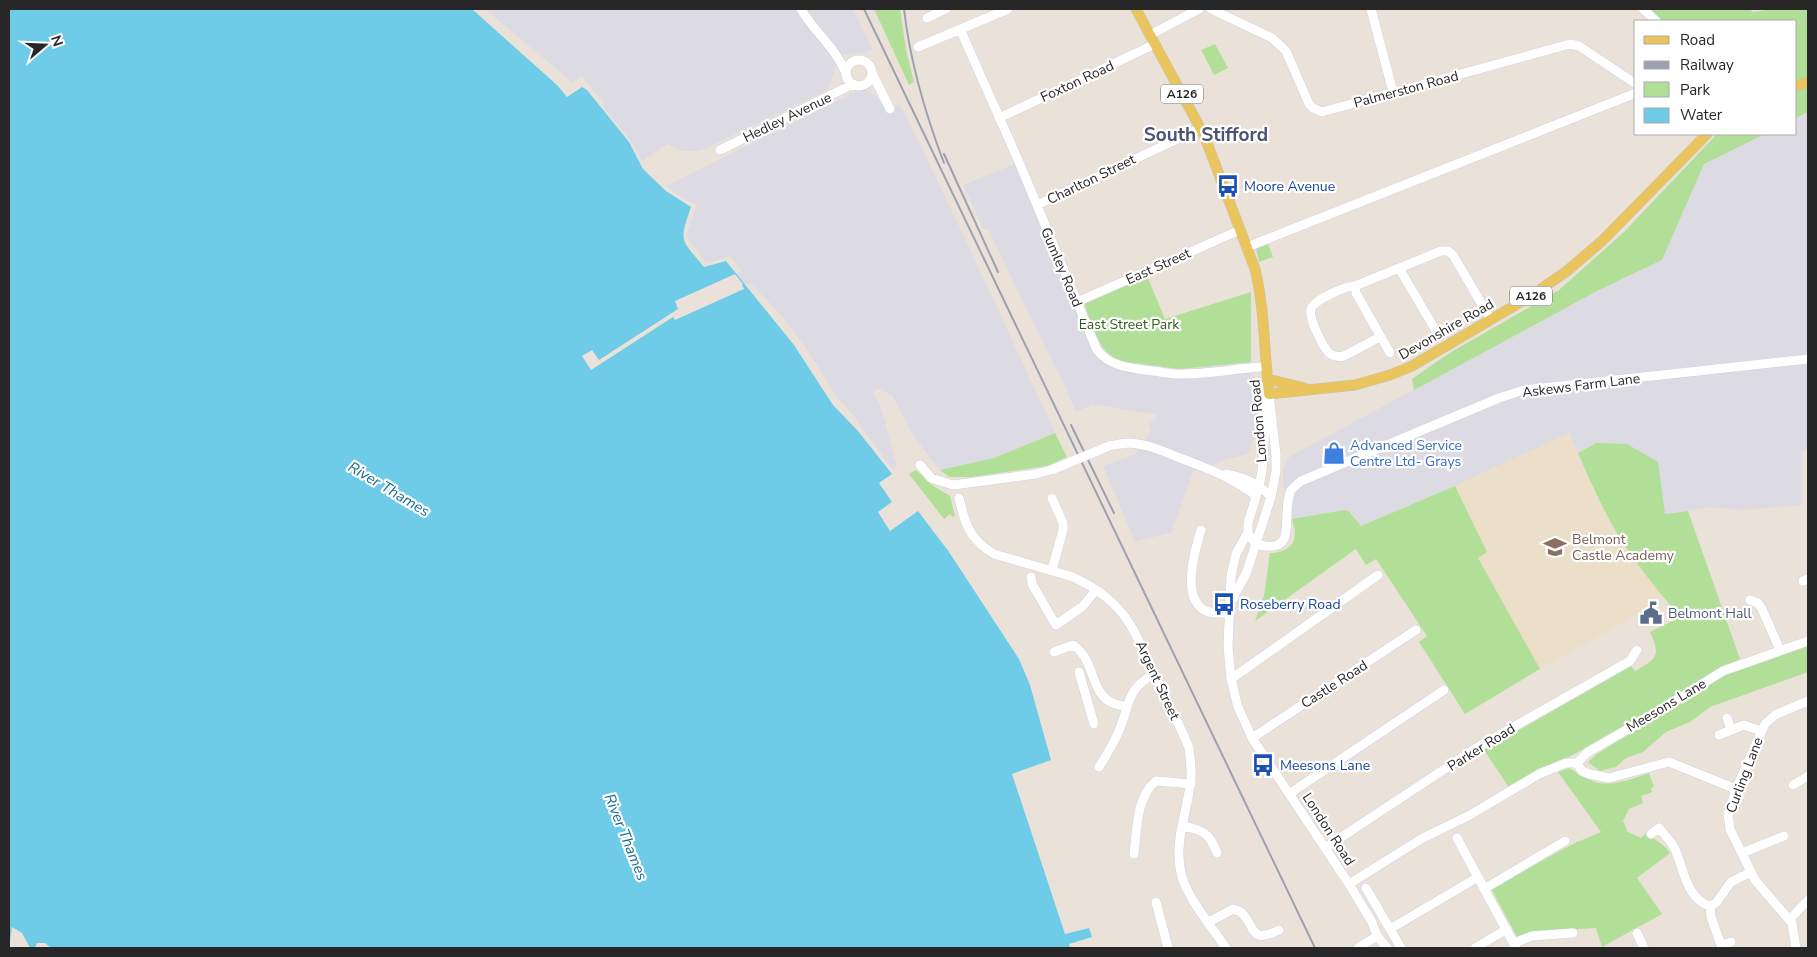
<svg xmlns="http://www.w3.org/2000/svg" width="1817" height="957" font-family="'Nunito Sans',sans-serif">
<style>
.industrial{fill:#dcdae2}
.education{fill:#ebdfc9}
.green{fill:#b2df97}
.water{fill:#6fcce8}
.pier{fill:#eae2d9}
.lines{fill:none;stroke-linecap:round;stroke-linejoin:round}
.minor-casing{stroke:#cfd3e0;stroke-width:10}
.major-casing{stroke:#c3c3c3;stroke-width:11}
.minor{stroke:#fff;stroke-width:9}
.major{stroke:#eac55e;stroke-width:10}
.rail{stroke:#9da0b1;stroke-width:2}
.minor-bridge-casing{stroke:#cfd3e0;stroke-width:10;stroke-linecap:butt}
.minor-bridge{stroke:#fff;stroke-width:9}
.labels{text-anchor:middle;stroke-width:4.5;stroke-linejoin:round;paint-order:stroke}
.shield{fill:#fff;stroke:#686868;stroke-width:1}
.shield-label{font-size:12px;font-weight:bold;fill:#272727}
.street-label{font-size:14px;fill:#272727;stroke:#fff}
.transit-label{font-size:14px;fill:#164399;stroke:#fff;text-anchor:start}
.park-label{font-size:14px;fill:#2c601c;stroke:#fff}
.shop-label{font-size:14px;fill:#366cbe;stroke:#fff;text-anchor:start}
.education-label{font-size:14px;fill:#785e54;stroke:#fff;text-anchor:start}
.service-label{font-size:14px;fill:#4e5e75;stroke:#fff;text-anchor:start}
.water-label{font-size:15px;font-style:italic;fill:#136990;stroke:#fff}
.district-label{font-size:19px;font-weight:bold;fill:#4a5376;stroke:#fff}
</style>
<rect width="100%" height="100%" fill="#eae2d9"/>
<path class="industrial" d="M485,9H853L873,49L864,53L831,55L837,65L827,90L709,147L698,151H682L668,144L642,161L632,142L603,107L605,105L582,76L572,82Z
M861,89L869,91L877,97L886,111L900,104L964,236L1055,433L994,458L940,470L914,437L892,395L877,389L873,393L880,405L887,429L897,468L893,470L859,425L856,418L837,397L807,350L782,316L751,284L745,285L735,274L742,271L730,256L706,263L688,239L687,234L697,204L685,200L666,186Z
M1808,112V450L1802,451V505L1741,510L1710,507L1665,514L1596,443L1578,453L1569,433L1455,486L1361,526L1350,511L1344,510L1292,519L1284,487L1283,471L1289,457L1599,290L1662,260L1704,164L1765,134H1796V118Z
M1019,162L1079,306L1084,303L1103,347L1180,369L1251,362L1257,426L1248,454L1224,460L1193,472L1171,533L1135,541L1103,466L1135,455L1151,432L1149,424L1158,415L1099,405L1094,406L1093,404L1076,412L1059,373L1055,367L988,229L984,230L963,185Z"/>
<path class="education" d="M1569,433L1594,490L1622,543L1662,596L1658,603L1540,669L1477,558L1487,552L1455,486Z"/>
<path class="green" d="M874,9H900L906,50L914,82L909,85Z
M1648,9H1749L1753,12L1774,9H1808V112L1796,118V21H1661Z
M1215,44L1228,68L1214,75L1201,50Z
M1717,134H1765L1704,164L1662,260L1599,290L1414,390L1412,379L1448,354L1559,290L1624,232Z
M1268,244L1273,257L1259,262L1256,249Z
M1147,276L1165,319L1251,292V362L1180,369L1119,361C1098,351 1092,323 1084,303Z
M1055,433L1067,457L1047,466L972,477H949L940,470L994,458Z
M1596,443L1627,444L1658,462L1665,514L1688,511L1740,659L1723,667L1672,698L1571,756L1508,786L1484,750L1631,666L1635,671C1657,658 1661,657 1650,632L1680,617C1660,593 1640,569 1623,543C1605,515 1591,483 1578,453Z
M916,470L932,485L950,496L955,515L953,517L950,514L944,519L909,474Z
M1455,486L1487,552L1478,558L1540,669L1465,714L1419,642L1427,636L1376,559L1366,565L1356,549L1255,621L1264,596L1270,553C1281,553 1294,548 1295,535C1296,531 1293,524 1292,519L1344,510L1349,511L1361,526Z
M1808,643V672L1710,707L1690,722L1666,732L1643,752L1626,758L1616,767L1600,771L1588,762L1597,754L1724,675Z
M1569,768C1576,772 1583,777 1590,780C1609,789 1631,779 1649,773L1654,787L1651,788L1652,792L1641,796L1643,803L1629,809L1623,821L1628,832L1641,838L1647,832C1656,843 1662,841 1670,853L1637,878L1662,914L1602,947L1596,928L1531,932L1517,937L1491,888L1575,843L1601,832L1558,772Z"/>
<path class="water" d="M9,9H472L558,86L567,97L582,87L587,90L629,142L643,169L666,191L691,207C679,242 680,238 704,267L726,261L794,345L833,405L858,431L892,474L879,483L892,502L878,512L890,531L918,511L949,552L1019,659L1030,685L1051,760L1012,774L1065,934L1089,928L1092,937L1069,944L1070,948H51L45,943H37L35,948H30L22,933L12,927L10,941Z"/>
<path class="pier" d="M735,274L743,284L742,285L744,289L675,320L673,317L591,370L582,356L592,350L599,360L678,309L675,301Z"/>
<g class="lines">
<defs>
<path id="minor" d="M801,9C814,32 836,48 846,73
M1211,9L1272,38L1286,51L1309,104L1313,108L1322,112L1570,44L1579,46L1636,84
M1371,9L1393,92
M1643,9L1656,21
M927,18L946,9
M960,29L1019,162L1097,350C1110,366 1126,367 1145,370C1155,371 1165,373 1175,374C1203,375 1232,369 1260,367
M1150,35L1199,9
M918,47L1008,9
M846 73a13 13 0 1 1 26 0a13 13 0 1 1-26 0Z
M872,73L890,109
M999,118L1155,44
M720,150L853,84
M1037,205L1201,128
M1247,247L1636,93
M1399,268L1436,331
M1355,286C1345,286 1314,300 1311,309C1308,317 1323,347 1329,353C1333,356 1339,357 1344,356L1380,337
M1077,302L1240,230
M1390,353L1356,293L1355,286L1441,251H1448L1453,255L1491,320
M1262,387L1265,430L1262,471L1259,487L1248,523V532L1236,554L1231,576L1228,646L1231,679L1238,707L1252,738L1349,884L1372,922L1377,936L1387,948
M1109,446C1116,445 1122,443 1129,443C1147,444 1163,451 1180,458C1207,468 1233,478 1256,496
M920,465L931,478L953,485L1036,474L1054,469
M1226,474C1245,478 1258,483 1271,497
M959,498C965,524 969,539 994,554L1073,577C1130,604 1134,632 1159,685C1168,706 1181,726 1189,748C1190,760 1193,773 1190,786C1186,815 1174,843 1181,873C1186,897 1212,927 1226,948
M1052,498L1063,523V530L1052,570
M1201,530C1195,550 1180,599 1206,611C1213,614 1223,613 1230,613
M1248,532C1251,540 1255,545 1265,546C1289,549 1286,531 1287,514C1287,506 1288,498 1291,490L1301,481L1499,398L1524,390L1808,359
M1031,577L1032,584L1056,625L1083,606L1096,590
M1803,581L1808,579
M1233,599C1237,588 1243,581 1247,571L1271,497L1276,471V455L1269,394
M1750,600L1758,603L1762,609L1780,650
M1054,652L1073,645C1094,659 1090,686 1107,700C1112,704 1120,705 1126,707
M1079,672L1094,724
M1231,679L1378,575
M1727,718L1731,729
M1719,735L1744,725L1761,731
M1252,738L1416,630
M1577,763L1588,752L1651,716L1723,671L1808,641
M1577,763L1582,771L1589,774L1609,778L1669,762L1736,789
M1099,767C1106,756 1113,744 1118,733C1130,708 1125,688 1154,675
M1793,785L1808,776
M1289,794L1444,690
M1182,826C1203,830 1209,832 1217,853
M1651,834L1659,828C1664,834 1670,840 1674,847C1684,867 1685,898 1710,906L1716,903L1731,882L1751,872
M1457,838L1516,948
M1325,848L1478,747L1630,661L1637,650
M1742,853L1784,836
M1134,854C1137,830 1136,797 1156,781L1191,784
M1349,884L1421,839L1470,815L1539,774L1566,763H1577
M1366,888L1401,948
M1484,889L1565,841
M1156,902L1168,948
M1710,906L1711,917L1721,945L1731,942
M1790,919L1808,900
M1209,922L1233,909L1241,912C1257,929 1250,944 1279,930
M1390,929L1478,877
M1637,933L1644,948
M1514,943L1532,936L1573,933
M1358,948L1377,936
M1475,948L1507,929
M1796,948L1792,923L1755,880L1730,829L1728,814L1736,789L1765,724L1775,715L1808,701"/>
<path id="major" d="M1136,9L1204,135L1255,269C1265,310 1264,353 1269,394
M1796,86L1808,82
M1267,379L1305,388
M1269,394L1355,385L1390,375L1412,366L1531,296L1567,271L1602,241L1707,134"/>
</defs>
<use href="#minor" class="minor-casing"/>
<use href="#major" class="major-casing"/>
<use href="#minor" class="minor"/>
<use href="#major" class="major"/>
<path class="rail" d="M864,9L1315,948
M904,9C910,62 925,113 944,163
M944,154L998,272
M1071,425L1114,513"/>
<defs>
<path id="minor-bridge" d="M1054,469L1109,446"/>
</defs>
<use href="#minor-bridge" class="minor-bridge-casing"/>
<use href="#minor-bridge" class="minor-bridge"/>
</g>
<defs>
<symbol id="bus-bare" viewBox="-9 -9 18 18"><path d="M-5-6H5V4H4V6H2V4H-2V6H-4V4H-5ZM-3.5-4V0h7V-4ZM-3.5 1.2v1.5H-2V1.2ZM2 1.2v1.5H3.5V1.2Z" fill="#1a4fb4" stroke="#fff" stroke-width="2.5" paint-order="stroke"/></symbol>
<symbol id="shop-bare" viewBox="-9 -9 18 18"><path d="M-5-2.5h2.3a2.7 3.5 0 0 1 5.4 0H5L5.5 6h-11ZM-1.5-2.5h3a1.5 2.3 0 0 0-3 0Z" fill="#3f7fe0" stroke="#fff" stroke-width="2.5" paint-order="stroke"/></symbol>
<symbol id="school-bare" viewBox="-9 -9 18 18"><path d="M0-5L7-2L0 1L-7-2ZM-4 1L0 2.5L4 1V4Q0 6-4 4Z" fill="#8d6e63" stroke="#fff" stroke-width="2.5" paint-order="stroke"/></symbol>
<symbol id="civic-bare" viewBox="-9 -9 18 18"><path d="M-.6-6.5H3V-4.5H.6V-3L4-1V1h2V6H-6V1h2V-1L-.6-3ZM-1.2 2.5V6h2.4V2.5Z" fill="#5c6f8a" stroke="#fff" stroke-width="2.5" paint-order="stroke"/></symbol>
</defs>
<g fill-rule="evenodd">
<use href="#bus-bare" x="1212" y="170" width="32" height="32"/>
<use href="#shop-bare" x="1318" y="437" width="32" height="32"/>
<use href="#school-bare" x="1539" y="531" width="32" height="32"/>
<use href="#bus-bare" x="1208" y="588" width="32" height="32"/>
<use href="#civic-bare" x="1635" y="597" width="32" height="32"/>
<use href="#bus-bare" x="1247" y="749" width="32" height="32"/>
</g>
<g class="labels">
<g class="shield">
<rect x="1161" y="84.5" width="42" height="19" rx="4"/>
<rect x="1510" y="286.5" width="42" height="19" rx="4"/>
</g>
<g class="shield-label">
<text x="1182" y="98">A126</text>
<text x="1531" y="300">A126</text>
</g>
<g class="street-label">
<text transform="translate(1077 81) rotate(-25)" y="5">Foxton Road</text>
<text transform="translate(1406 89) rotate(-15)" y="5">Palmerston Road</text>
<text transform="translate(787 117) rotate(-26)" y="5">Hedley Avenue</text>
<text transform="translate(1091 179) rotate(-26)" y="5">Charlton Street</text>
<text transform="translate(1158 266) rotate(-24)" y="5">East Street</text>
<text transform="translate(1062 267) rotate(67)" y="5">Gumley Road</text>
<text transform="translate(1446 329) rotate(-30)" y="5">Devonshire Road</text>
<text transform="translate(1581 385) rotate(-7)" y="5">Askews Farm Lane</text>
<text transform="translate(1258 421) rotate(-95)" y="5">London Road</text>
<text transform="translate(1158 680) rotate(65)" y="5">Argent Street</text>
<text transform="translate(1334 684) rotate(-33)" y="5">Castle Road</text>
<text transform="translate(1666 705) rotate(-31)" y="5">Meesons Lane</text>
<text transform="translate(1481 747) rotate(-32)" y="5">Parker Road</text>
<text transform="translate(1744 775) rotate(-69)" y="5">Curling Lane</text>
<text transform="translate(1329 829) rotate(57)" y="5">London Road</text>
</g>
<g class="transit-label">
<text x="1244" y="191">Moore Avenue</text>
<text x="1240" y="609">Roseberry Road</text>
<text x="1280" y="770">Meesons Lane</text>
</g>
<g class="park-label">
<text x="1129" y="329">East Street Park</text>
</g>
<g class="shop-label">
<text x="1350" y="450">Advanced Service<tspan x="1350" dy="16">Centre Ltd- Grays</tspan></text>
</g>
<g class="education-label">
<text x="1572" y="544">Belmont<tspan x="1572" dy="16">Castle Academy</tspan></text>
</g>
<g class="service-label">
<text x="1668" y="618">Belmont Hall</text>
</g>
<g class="water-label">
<text transform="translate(389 489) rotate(31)" y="5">River Thames</text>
<text transform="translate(626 837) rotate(68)" y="5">River Thames</text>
</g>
<g class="district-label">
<text x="1206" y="141">South Stifford</text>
</g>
</g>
<rect width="1817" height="957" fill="none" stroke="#272727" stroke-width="20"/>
<rect x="1634" y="20" width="162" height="115" fill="#ffffff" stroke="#a9a9a9"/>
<rect x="1644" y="36" width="25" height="8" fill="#eac55e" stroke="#a9a9a9"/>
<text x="1680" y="45" font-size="15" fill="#272727">Road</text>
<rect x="1644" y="61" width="25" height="8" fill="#9da0b1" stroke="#a9a9a9"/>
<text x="1680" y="70" font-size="15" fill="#272727">Railway</text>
<rect x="1644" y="82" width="25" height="15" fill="#b2df97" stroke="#a9a9a9"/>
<text x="1680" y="95" font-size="15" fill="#272727">Park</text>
<rect x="1644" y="108" width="25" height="15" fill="#6fcce8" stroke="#a9a9a9"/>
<text x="1680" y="120" font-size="15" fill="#272727">Water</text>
<g transform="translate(45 45) rotate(71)" stroke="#ffffff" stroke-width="4" paint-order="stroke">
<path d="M0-4L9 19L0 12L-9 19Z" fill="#272727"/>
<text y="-8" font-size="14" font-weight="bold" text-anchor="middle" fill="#272727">N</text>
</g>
</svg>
